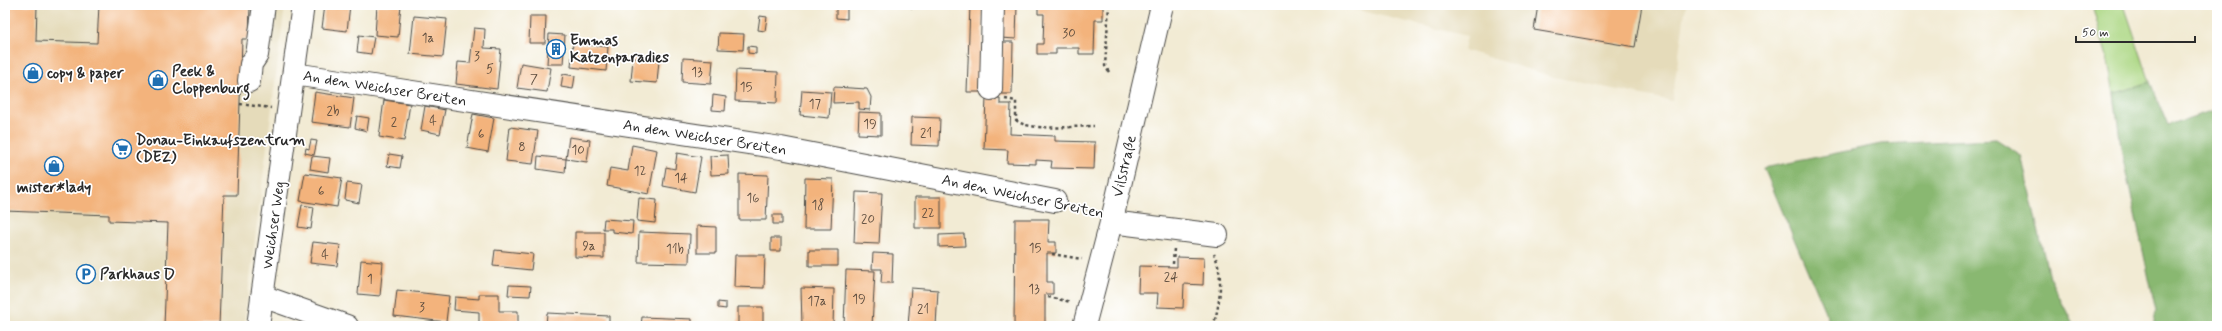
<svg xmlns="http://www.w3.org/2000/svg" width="2222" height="331" font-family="Mynerve,sans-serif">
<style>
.built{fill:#e5dbba}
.green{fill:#acd783;stroke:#6c8157}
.forest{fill:#89b871;stroke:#5a724e}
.building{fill:#f3b37b}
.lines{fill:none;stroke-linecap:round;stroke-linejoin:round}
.minor-casing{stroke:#494844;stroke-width:24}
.path{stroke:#494844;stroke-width:2.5;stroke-dasharray:3 3;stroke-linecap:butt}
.minor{stroke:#fff;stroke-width:22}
.labels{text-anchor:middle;stroke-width:3.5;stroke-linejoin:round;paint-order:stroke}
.number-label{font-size:13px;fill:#5d4d3f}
.poi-label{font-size:15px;font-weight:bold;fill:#2b2b2b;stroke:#fff;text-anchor:start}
.street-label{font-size:15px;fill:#2b2b2b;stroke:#fff}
</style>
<rect width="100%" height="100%" fill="#fff"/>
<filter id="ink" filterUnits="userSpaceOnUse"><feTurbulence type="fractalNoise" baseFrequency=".025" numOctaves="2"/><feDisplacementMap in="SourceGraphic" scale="8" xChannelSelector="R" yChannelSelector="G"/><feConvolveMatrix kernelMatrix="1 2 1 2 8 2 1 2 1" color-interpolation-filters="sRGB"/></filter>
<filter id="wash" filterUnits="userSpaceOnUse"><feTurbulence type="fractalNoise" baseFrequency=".012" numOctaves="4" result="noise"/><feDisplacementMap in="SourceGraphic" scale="16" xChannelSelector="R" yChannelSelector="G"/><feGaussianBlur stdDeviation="0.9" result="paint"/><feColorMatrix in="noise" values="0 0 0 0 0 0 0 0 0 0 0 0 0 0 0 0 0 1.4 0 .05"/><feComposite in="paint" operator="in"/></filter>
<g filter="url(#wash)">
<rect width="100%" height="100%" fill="#f2ebd4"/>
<path class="built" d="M5,5H285L244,326H5Z
M1336,5H1686L1672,101L1554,77L1464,50L1467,36Z"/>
<path class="green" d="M2092,5H2124L2150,82L2114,94L2107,57Z"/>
<path class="forest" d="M2150,82L2168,125L2217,109V326H2153L2156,311L2122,154L2114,94Z
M1996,139L2021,155L2049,277L2074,326H1831L1764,168L1881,144Z"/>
<g id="blocks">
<path class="building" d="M5,5H37L36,41L97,43L99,5H250L249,39H242L237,195H224L219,326H164L168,223L109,221V215L5,211Z
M325,5H350L347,31L322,28Z
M377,5H401L398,37L375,35Z
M911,5H945V7L911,8Z
M970,5H983L980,92H967Z
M1001,5H1017L1016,39L1000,38Z
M1038,5L1103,6V20H1095L1094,54H1079V48H1056V54H1037V44H1043L1044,14H1038Z
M1538,5H1642L1635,47L1534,30Z
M836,6H847V19L836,18Z
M414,16L447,19L443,57L410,54Z
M530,16H546L545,43H529Z
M760,16L767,17L765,31L758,30Z
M474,28L485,29L484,48L501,49L497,89L456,84L458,62L470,63Z
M719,33L744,34L743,50L718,49Z
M549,34L565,35L563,64H547Z
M359,35L374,37L371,54L357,52Z
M1001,42H1013L1012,94H1000Z
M573,43L608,47L606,71L571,67Z
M748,46L756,47V54L748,53Z
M633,58L659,60L657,83L631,81Z
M683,58L713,60L711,84L682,82Z
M521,63L551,68L547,92L517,88Z
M736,70L778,72L777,103L735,101Z
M563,74L575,76L573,89L561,87Z
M834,87L867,89L871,97L870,110L859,109V102L833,103Z
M802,90L831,92L829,118L800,115Z
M315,92L354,98L350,127L311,122Z
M713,95L726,97L725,111L712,110Z
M986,98H1000V104H1011L1010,134L1055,136V141L1095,142L1094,169L1051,168L1052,161L1036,160V164L1007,163L1008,150L984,149Z
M384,100L410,104L404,141L379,137Z
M425,106L445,110L440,134L421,130Z
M859,112L881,113V135L858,134Z
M473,114L494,118L488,152L467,148Z
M357,116L369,118L367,131L355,128Z
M912,117L940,118L939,146L911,145Z
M510,127L538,131L533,164L506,161Z
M569,137L590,140L587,162L566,159Z
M311,140L317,141L314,155L305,153L306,148L309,149Z
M632,145L657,150L649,194L607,186L610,168L628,171Z
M677,153L701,157L695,192L663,186L666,167L675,169Z
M389,154L402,156L400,168L387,166Z
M728,155L729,174L711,175L710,156Z
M312,156L330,158L328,172L310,169Z
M538,156L566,159L565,173L537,169Z
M305,173L342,178L337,207L300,201Z
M739,174L768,175L766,220H739Z
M805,178L833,179L831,229H804Z
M347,183L362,185L359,203L345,200Z
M856,192L882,193L879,244L854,243Z
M915,197H941V228H915Z
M639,198L657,200L655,223L637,221Z
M302,205L314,207L311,229L298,227Z
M773,215H782V224H773Z
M604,219L633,221L632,234L612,232V229H603Z
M1015,219H1049L1048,242H1056V253H1047V282H1053V294H1045V326H1014Z
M697,226L716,227V253H697Z
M575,232H604V258L575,257Z
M639,232L690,234L689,263L638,262Z
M964,234L965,246L939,247V235Z
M771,238H781V251H771Z
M313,242L340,245L337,266L310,263Z
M495,250L533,254L531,270L493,266Z
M809,250H838V266H809Z
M873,253L893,254L892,283H881L882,269H872Z
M735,255H765L764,288L734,287Z
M1177,257L1204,258L1203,285L1184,284L1183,308L1157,307L1158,293H1138L1139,266L1177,267Z
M361,260L383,262L380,296L358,294Z
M846,270L875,271L872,326H844Z
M509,285L531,286L530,296L508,295Z
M801,288L834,289L833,326H802Z
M911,288L938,290L936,326H908Z
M397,290L449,296L446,322L394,316Z
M479,294H499V311H518V326H479V312L454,310L455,297L479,299Z
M718,302L726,303V309L718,308Z
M738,307H763V326H738Z
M547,313L609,316V326H546Z
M642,317L692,319V326H641Z"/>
</g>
</g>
<g filter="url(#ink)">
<use href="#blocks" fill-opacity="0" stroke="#494844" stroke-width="1"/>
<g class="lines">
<defs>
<path id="minor" d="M294,74L781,148L1055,201
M249,81L251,64L257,55L264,5
M991,89L993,5
M1111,222L1217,235
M262,296L347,326
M258,326L303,5
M1084,326L1113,215L1162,5"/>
</defs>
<use href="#minor" class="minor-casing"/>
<path class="path" d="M1109,72L1105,66L1109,5
M1005,99L1016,101V120C1027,132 1078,126 1094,126
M240,104L271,108
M1073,205L1095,211
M1052,254L1082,259
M1173,264L1174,248
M1048,297L1071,302
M1213,326C1220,306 1224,273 1214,254"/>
<use href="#minor" class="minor"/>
</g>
</g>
<defs>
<symbol id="building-ring" viewBox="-11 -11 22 22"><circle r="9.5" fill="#fff" stroke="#1f6fb2" stroke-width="1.5"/><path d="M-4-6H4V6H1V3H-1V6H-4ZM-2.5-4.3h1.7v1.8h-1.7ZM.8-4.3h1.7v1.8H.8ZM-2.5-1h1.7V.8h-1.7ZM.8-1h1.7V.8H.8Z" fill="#1f6fb2"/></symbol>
<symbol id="shop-ring" viewBox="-11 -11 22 22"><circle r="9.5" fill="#fff" stroke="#1f6fb2" stroke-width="1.5"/><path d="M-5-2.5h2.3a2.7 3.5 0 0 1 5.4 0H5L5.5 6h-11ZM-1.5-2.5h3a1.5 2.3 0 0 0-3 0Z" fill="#1f6fb2"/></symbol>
<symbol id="supermarket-ring" viewBox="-11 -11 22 22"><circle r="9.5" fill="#fff" stroke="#1f6fb2" stroke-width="1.5"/><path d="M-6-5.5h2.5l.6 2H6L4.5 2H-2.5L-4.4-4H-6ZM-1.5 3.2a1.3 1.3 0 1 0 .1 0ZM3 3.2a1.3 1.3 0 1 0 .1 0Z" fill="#1f6fb2"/></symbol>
<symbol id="parking-ring" viewBox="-11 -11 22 22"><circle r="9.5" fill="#fff" stroke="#1f6fb2" stroke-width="1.5"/><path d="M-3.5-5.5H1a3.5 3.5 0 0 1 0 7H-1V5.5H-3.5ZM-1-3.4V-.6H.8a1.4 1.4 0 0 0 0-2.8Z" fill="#1f6fb2"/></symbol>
</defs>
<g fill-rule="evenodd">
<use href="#building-ring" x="545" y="38" width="22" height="22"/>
<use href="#shop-ring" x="22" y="62" width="22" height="22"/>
<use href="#shop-ring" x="147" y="69" width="22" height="22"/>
<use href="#supermarket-ring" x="111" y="138" width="22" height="22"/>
<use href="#shop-ring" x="43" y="155" width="22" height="22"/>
<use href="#parking-ring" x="75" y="263" width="22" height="22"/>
</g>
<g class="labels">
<g class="number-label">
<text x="1069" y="37">30</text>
<text x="428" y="42">1a</text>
<text x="477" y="60">3</text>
<text x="490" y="73">5</text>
<text x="697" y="76">13</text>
<text x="534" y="83">7</text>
<text x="746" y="91">15</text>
<text x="815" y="108">17</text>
<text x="333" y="115">2b</text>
<text x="433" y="125">4</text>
<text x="394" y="126">2</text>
<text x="870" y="128">19</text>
<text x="926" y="137">21</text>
<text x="481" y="138">6</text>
<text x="522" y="151">8</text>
<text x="578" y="154">10</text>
<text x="640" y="175">12</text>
<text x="681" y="182">14</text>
<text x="321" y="195">6</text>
<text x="753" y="202">16</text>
<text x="818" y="209">18</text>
<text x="928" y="217">22</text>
<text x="868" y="223">20</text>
<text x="589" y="250">9a</text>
<text x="1035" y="252">15</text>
<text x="675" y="253">11b</text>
<text x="325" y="259">4</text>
<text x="1171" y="281">24</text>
<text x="370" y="283">1</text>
<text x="1034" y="293">13</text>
<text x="859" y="303">19</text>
<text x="817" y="305">17a</text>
<text x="422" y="311">3</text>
<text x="923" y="313">21</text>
</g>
<g class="poi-label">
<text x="570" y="45">Emmas<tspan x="570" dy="17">Katzenparadies</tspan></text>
<text x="172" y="76">Peek &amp;<tspan x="172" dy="17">Cloppenburg</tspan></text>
<text x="47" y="78">copy &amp; paper</text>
<text x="136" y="145">Donau-Einkaufszentrum<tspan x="136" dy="17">(DEZ)</tspan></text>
<text x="54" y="192" text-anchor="middle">mister*lady</text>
<text x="100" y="279">Parkhaus D</text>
</g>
<g class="street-label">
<text transform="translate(385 88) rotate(9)" y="5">An den Weichser Breiten</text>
<text transform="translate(705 137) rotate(9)" y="5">An den Weichser Breiten</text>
<text transform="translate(1124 166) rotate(-77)" y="5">Vilsstraße</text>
<text transform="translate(1023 196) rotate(12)" y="5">An den Weichser Breiten</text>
<text transform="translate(273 225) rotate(-82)" y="5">Weichser Weg</text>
</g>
</g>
<rect width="2222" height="331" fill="none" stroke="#fff" stroke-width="20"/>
<path d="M2076 36v6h119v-6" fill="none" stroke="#2b2b2b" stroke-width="2"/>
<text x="2082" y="36" font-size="12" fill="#2b2b2b" stroke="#ffffff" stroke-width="3" paint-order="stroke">50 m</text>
</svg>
